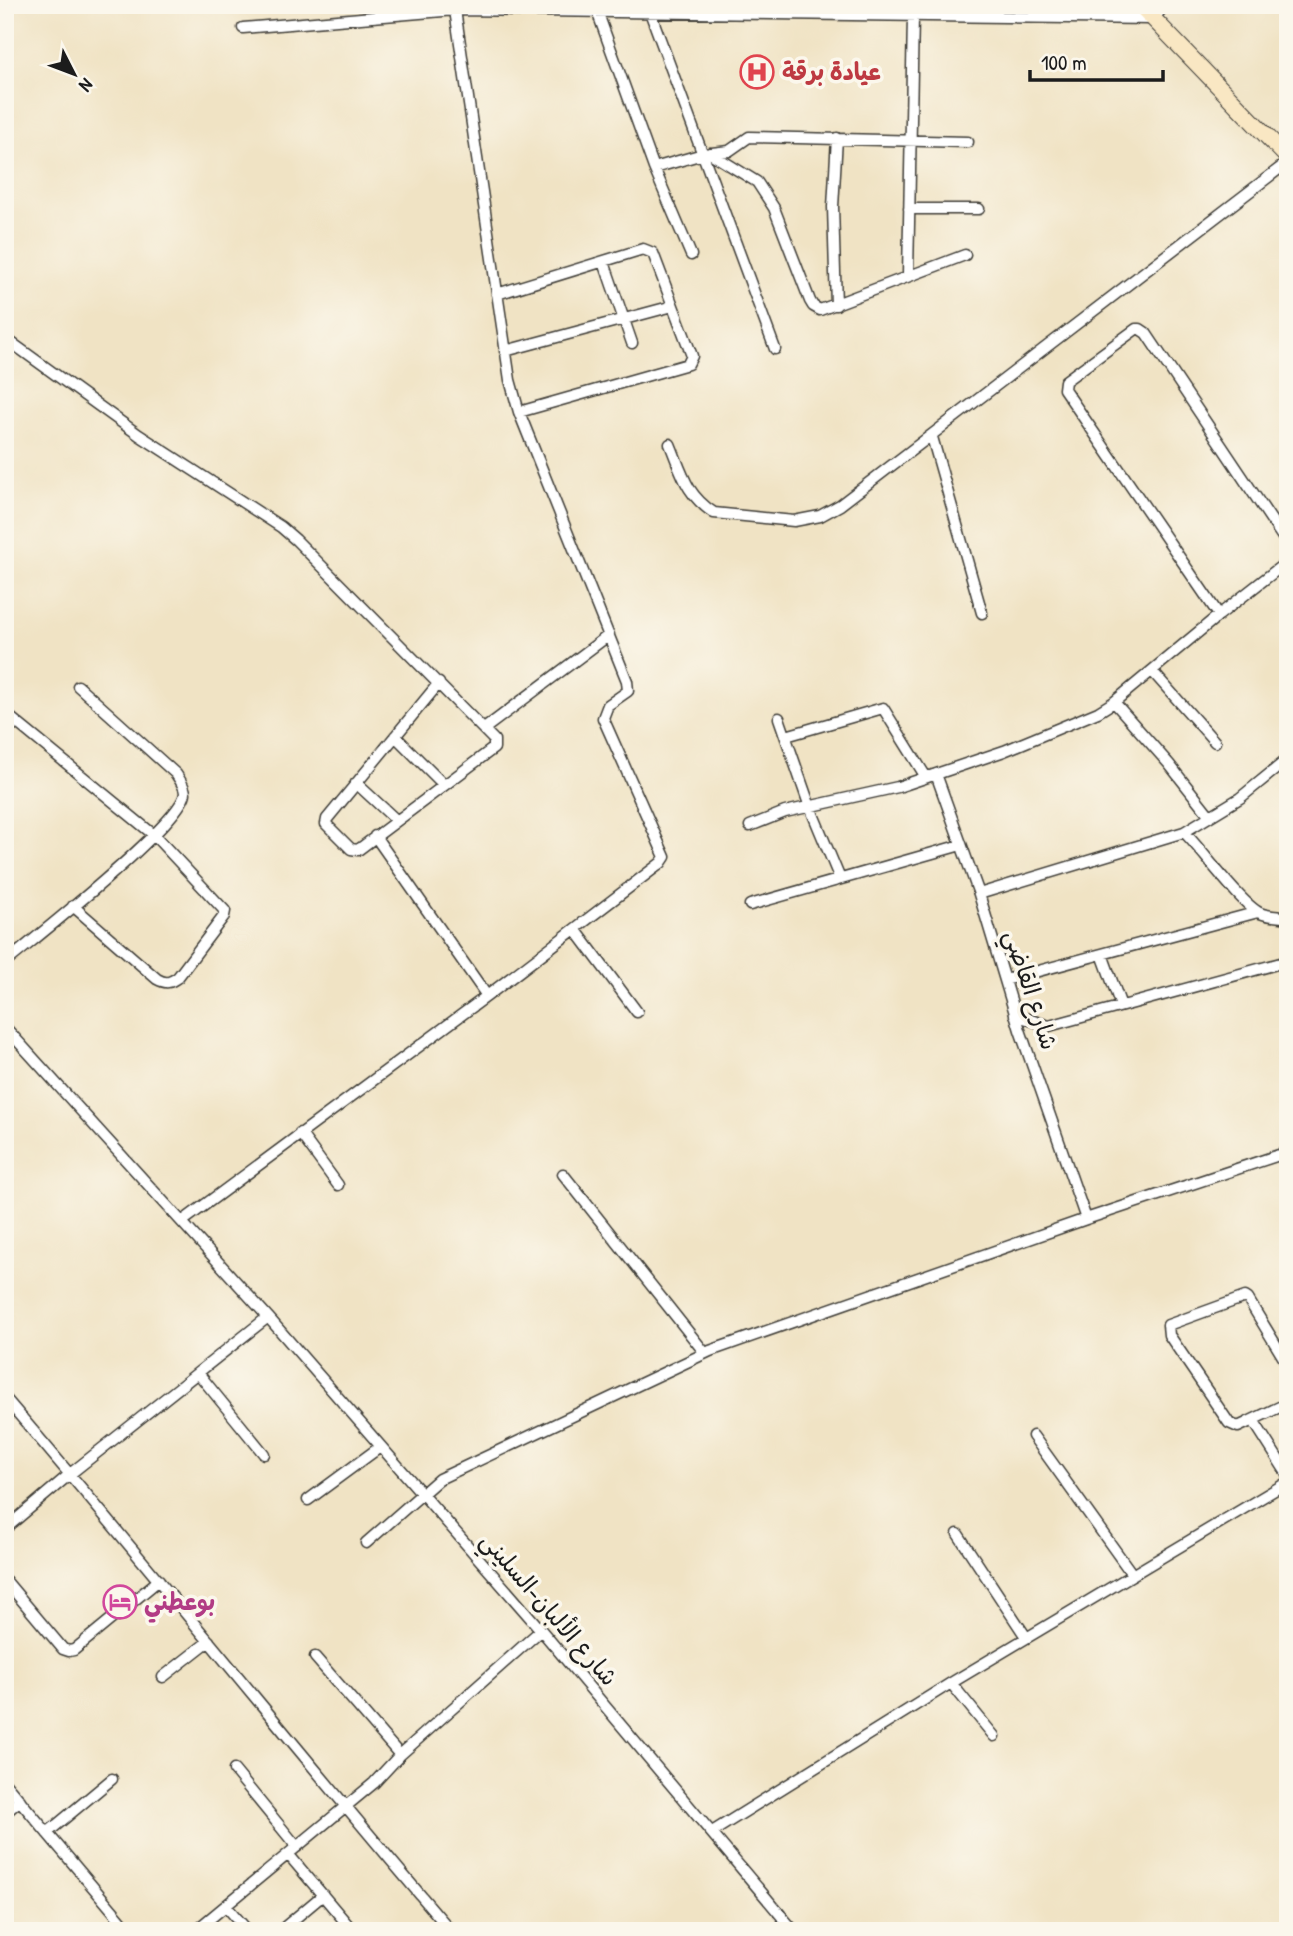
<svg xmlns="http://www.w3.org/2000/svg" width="1293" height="1936" font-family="'Patrick Hand','Playpen Sans Arabic',sans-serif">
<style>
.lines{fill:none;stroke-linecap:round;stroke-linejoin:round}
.street-casing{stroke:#3c3a35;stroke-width:13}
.secondary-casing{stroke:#3c3a35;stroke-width:18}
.street{stroke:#fff;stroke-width:10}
.secondary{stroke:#f9e7c3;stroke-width:16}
.labels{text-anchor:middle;stroke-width:7;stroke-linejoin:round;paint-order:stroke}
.health-label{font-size:24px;font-weight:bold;fill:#be3a42;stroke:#fbf7ec;text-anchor:start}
.street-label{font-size:24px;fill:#1c1c1c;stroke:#fbf7ec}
.hotel-label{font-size:24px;font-weight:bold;fill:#b23c85;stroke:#fbf7ec;text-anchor:start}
</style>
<rect width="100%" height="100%" fill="#fbf7ec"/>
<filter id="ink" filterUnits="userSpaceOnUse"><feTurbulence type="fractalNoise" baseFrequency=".0143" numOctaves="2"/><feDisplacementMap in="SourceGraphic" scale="14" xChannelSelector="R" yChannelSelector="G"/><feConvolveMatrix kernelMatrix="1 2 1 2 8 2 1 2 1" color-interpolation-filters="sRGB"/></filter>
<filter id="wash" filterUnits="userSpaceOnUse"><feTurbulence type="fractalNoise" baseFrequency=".00686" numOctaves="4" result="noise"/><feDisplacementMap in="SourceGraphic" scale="28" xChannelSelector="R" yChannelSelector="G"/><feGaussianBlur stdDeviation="1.57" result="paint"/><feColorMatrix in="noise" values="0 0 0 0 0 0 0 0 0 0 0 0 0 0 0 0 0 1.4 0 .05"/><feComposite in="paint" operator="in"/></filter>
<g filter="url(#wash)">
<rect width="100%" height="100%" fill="#f0e3c4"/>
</g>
<g filter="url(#ink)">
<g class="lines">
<defs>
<path id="street" d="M597,11L654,168L691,255
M650,12L775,349
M243,28L455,10L1153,19L1165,5
M710,153L757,182L774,208L810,301L813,306L820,310L965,255
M654,168L703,154L729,151L749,137L968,142
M909,209H979
M604,262L632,343
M908,275L913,17
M497,294L643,249L653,253L692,356L688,364L519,412
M836,305L833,207L837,138
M5,338L139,435L281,527L296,540L494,740V748L358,850L351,849L326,824L327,819L439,683
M505,351L673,306
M932,437L982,613
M670,444C682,473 686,495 714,513L794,521L820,516L840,505L1288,162
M1219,615L1064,389L1065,381L1136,329H1140L1146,333L1288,545
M1152,671L1215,742
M5,713L154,835L225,911L224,916L178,977C170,983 166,984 157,979L73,906
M779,718L810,807L840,879
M484,729L609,635
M395,736L443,784
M786,736L883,708L926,777
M936,774L979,894L1020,1030L1086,1219
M356,783L396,820
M1210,816L1169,764L1114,702L1219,615L1288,561
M750,826L785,812L898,787L1004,751L1098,712L1114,702
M1184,832C1202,850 1242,905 1260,913C1269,917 1279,916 1288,918
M375,836L487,996
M979,894L1184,832L1240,798L1288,759
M750,905L961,845
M575,929L637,1012
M1102,954L1121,1006
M5,963C35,938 182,823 185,793C185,787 180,780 176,774L78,686
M1005,980L1258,912
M1015,1015L1049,1026L1288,961
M5,1027L268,1317L70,1474L5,1529
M300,1133L338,1185
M563,1174L705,1353
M183,1221L487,996L661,863L665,857L603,718L608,705L628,691L627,681L519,412L510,380L455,10
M268,1317L541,1630L794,1931
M1168,1325L1169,1335L1229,1423L1238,1427L1253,1420L1288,1475
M1168,1325L1245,1297L1248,1299L1288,1365
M198,1373L264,1454
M5,1398C156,1574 300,1755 451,1931
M1248,1422L1288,1403
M1033,1436L1132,1574
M308,1500L380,1447
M958,1534L1026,1637
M366,1543L439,1479L710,1351L1086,1219L1288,1152
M5,1580L63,1649L69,1651L74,1650L159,1580
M315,1657L400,1755
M163,1677L209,1641
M951,1683L994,1736
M234,1770L297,1847
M5,1783L130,1931
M5,1813L20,1800
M712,1832L951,1683L1288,1482
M47,1833L112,1779
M288,1854L353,1931
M226,1906L248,1931
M195,1931L374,1783L400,1755L541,1630
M280,1931L323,1895"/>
<path id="secondary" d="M1140,5L1288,158"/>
</defs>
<use href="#street" class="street-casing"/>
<use href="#secondary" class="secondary-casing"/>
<use href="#street" class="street"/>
<use href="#secondary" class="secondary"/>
</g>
</g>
<defs>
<symbol id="hospital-ring" viewBox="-11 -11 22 22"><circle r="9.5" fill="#fbf7ec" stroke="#e0444e" stroke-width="1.5"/><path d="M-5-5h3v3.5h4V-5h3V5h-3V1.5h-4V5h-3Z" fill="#e0444e"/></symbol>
<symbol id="hotel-ring" viewBox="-11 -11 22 22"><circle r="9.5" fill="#fbf7ec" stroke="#d1479c" stroke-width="1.5"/><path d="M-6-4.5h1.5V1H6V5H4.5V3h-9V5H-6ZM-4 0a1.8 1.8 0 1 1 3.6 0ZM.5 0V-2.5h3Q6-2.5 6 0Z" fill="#d1479c"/></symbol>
</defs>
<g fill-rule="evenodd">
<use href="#hospital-ring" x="738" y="53" width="38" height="38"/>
<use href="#hotel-ring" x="101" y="1583" width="38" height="38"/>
</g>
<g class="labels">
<g class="health-label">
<text x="782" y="80">عيادة برقة</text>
</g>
<g class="street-label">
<text transform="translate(1031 990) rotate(72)" y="8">شارع القاضي</text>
<text transform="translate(549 1609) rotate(49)" y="8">شارع الألبان-السليني</text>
</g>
<g class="hotel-label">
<text x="144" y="1610">بوعطني</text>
</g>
</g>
<rect width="1293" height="1936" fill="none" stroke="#fbf7ec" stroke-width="28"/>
<g transform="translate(74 74) rotate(132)" stroke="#fbf7ec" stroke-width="5" paint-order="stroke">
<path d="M0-5L12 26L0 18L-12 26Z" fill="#1c1c1c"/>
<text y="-10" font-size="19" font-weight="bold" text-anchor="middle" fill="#1c1c1c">N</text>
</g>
<path d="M1030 70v10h133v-10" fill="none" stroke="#1c1c1c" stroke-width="3.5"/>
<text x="1041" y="70" font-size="21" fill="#1c1c1c" stroke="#fbf7ec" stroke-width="5" paint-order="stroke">100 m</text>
</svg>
